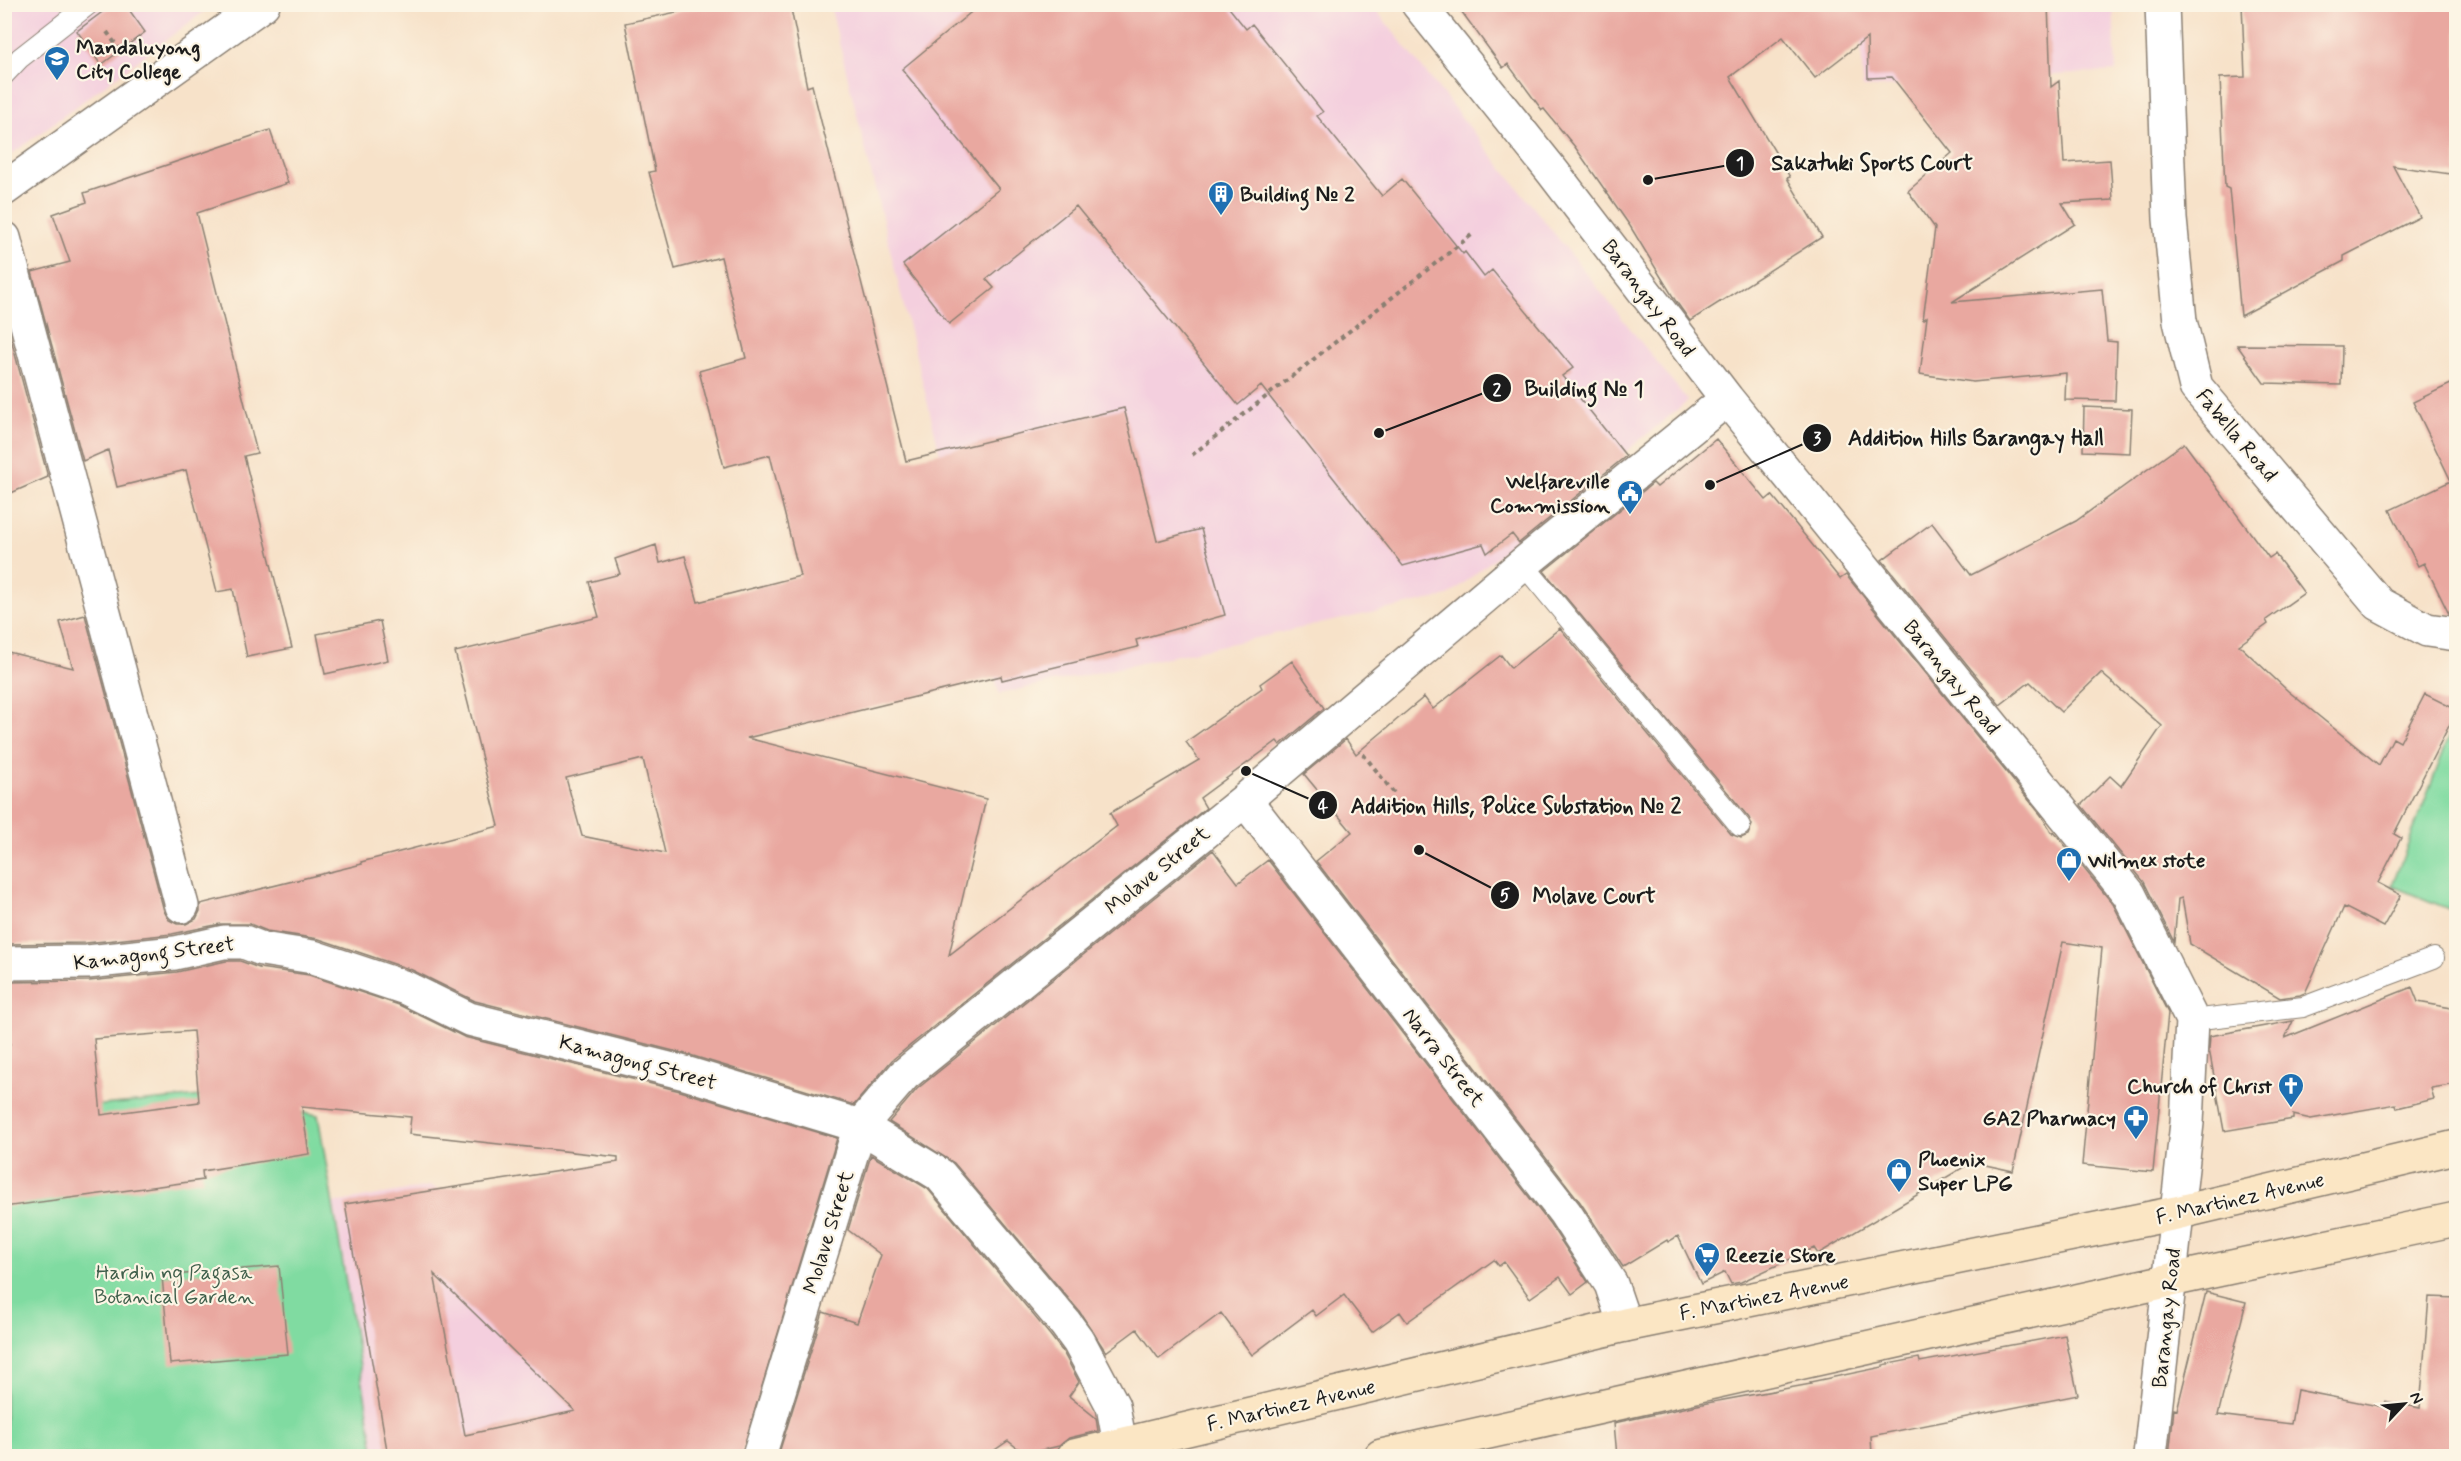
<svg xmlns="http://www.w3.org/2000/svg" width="2461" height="1461" font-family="Mynerve,sans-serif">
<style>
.built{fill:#f4cfde}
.green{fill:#80dba1;stroke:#4e7c5e;stroke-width:1.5}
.building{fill:#e9a8a0;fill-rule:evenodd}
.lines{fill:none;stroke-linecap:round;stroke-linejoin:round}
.service-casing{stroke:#8a7f72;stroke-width:22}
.minor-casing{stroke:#8a7f72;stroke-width:36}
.tertiary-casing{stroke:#8a7f72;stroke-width:36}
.secondary-casing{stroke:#8a7f72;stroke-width:36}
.path{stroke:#8a7f72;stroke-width:4;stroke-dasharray:4.5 4.5;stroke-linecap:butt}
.service{stroke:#fff;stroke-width:20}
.minor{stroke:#fff;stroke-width:33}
.tertiary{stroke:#fff;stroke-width:33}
.secondary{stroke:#fbe6c4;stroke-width:33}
.labels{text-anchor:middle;stroke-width:4.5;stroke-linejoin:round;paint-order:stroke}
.poi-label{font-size:21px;font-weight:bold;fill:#1c1c1c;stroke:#fcf5e5;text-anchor:start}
.street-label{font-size:21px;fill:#1c1c1c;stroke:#fcf5e5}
.park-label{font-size:21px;fill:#3f5f4b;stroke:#fcf5e5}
.leader{fill:none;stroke:#1c1c1c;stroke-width:2}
.callout-dot{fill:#1c1c1c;stroke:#fcf5e5;stroke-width:2}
.mark-label{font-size:18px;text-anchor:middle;font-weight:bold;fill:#fff}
.callout-label{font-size:22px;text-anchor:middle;font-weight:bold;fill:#1c1c1c;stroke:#fcf5e5;stroke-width:4.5;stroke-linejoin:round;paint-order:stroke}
</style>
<rect width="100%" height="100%" fill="#fcf5e5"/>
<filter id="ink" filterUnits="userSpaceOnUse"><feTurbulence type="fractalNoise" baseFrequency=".0167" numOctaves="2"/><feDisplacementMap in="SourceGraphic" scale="12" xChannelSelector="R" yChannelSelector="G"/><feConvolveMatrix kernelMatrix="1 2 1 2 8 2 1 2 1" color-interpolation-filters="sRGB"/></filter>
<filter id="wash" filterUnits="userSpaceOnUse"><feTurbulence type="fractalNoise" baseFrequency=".008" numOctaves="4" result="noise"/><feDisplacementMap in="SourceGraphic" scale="24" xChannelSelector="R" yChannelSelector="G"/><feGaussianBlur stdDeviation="1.35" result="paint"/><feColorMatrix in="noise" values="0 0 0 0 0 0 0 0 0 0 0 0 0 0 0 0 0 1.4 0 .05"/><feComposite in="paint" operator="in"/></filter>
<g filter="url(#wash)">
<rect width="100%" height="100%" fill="#f7e2c9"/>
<path class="built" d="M5,5H213L5,159Z
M830,5H1372L1688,401L1448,596L999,694Z
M1860,5H2113L2116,71L1863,88Z
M429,1186L489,1206L680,1387L695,1456H375L334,1203Z"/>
<path class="green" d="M2456,719V912L2392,886Z
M202,1096L318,1115L375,1456H5V1114Z"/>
<g id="blocks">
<path class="building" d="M113,4H125L145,32L101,65L77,31Z
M714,4H790L807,87L812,85L906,461L1124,408L1157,541L1201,529L1225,615L1136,640L1138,647L1002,680L1001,676L747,738L986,799L949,955L1117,826L1110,813L1199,760L1186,742L1262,688L1260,684L1292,661L1324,708L1280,745L1277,741L1200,798L1206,808L892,1060L854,1105L690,1055L475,1001L412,970L319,939L267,931L250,924H220L172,934L86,943L4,944V651L73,668L60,622L85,615L164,911L169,920L177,924H186L196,919L200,911V904L362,864L361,862L499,826L455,652L599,617L589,582L620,574L615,559L656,545L660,563L685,556L698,602L800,576L770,455L724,467L699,371L746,358L721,257L675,269L649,172L655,171L625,23ZM643,759L665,853L582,836L566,778Z
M981,4H1226L1246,29L1252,24L1323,112L1317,116L1382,196L1402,179L1463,254L1465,252L1484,277L1492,270L1573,368L1562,376L1626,456L1519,543L1512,534L1487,553L1483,544L1403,566L1261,386L1238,405L1076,206L986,279L994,288L949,324L903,265L999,189L902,69Z
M1456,4H2048L2051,87L2059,81L2064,163L2110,160L2113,200L2062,203L2075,224L1952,302L2102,289L2107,341L2117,342L2115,401L2065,400L2066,373L1973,382L1920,374L1927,317L1923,320L1935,228L1908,191L1952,153L1892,77L1868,78L1867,38L1815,78L1783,37L1730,77L1790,177L1787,178L1822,237L1690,321L1675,300L1630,226L1575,147L1544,109L1542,110L1508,64L1503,68Z
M2242,4H2457V175L2393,166L2420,217L2344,256V261L2241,316L2229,189L2225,187L2220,78L2245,77Z
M270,130L288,183L197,213L257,453L244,456L292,648L247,657L233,589L217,592L186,470L117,487L108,450L83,461L32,272L70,262L53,214L87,202L84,193Z
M4,313L48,477L4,496Z
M2237,345L2342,346L2341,385L2264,383Z
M2457,381V615L2449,614L2424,563L2418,566L2390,510L2451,481L2413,402Z
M2084,407L2132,409L2130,453L2083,451Z
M1716,439L1766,500L1772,495L1840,579L1846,575L2041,815L2053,834L2054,832L2113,904L2168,1013L2153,1172L2082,1165L2102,948L2063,942L2013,1171L1972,1162L1818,1254L1814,1248L1741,1282L1731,1284L1725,1272L1701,1284L1678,1236L1668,1242L1667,1240L1623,1267L1580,1202L1316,861L1352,832L1304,774L1346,739L1356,754L1424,697L1433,709L1501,655L1511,668L1560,628L1731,834L1741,838L1748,835L1752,825L1749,818L1544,571L1653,483L1657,487Z
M2184,443L2269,558L2275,554L2304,593L2266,620L2268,624L2239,645L2288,691L2379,765L2393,738L2400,742L2425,694L2457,710L2394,834L2401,838L2378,883L2401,895L2383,927L2344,907L2305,993L2300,995L2280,998L2190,944L2182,898L2178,899L2174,942L2144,882L2081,805L2110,776L2121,786L2162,726L2101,673L2061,712L2030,682L2000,705L1882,560L1932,523L1971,575L2076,521Z
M380,621L388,660L325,674L317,634Z
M1213,850L1238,883L1268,860L1550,1224L1588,1282L1572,1294L1560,1277L1530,1298L1504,1262L1499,1266L1494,1260L1407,1322L1400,1312L1372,1332L1344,1295L1316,1316L1312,1310L1252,1355L1221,1313L1159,1359L1137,1329L1106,1352L1079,1311L954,1163L889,1122L917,1089Z
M226,961H240L259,968L309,975L399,1005L464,1037L680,1091L837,1138L741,1456H388L345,1204L618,1162V1157L409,1134L411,1117L302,1107L309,1154L202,1171L203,1180L4,1207V1044H10L6,982L89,981L177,972ZM193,1031L199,1102L101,1115L94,1039ZM434,1274L575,1411L465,1435Z
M2412,987L2418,1002L2457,1009V1084L2431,1088L2434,1099L2397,1108L2396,1104L2311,1119L2293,1115V1119L2224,1131L2209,1049L2210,1036L2293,1021L2285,1038Z
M871,1155L928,1189L1050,1335L1063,1352L1079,1382L1069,1396L1096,1418L1098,1431L1069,1438L1059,1446L1025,1454L1008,1441L986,1456H778L823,1312L857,1323L881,1255L848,1230Z
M279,1266L288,1354L170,1364L162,1276Z
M2206,1292L2246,1302L2218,1415L2291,1424L2297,1390L2383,1407L2385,1401L2420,1408L2429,1297L2457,1298V1456H2169L2174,1409L2177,1410Z
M2065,1335L2078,1395L1871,1436L1872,1456H1617L1614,1423L1707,1403L1811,1384L1810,1382L1883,1367V1365L1919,1358L1920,1362Z"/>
</g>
</g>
<g filter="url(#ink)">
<use href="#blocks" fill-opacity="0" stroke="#8a7f72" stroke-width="1.5"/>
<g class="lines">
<defs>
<path id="service" d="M4,75L20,58L89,4
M1523,564L1740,826
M2192,1020L2303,1007L2434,958"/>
<path id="minor" d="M1418,4L1552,171L1727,399L2129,894L2192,1020L2187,1123L2150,1456
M4,189L263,4
M4,238L182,906
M1245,800L1565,1213L1611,1284L1625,1325
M4,963L87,962L175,953L224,942H244L262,949L313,957L406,988L469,1019L685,1073L860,1126L940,1175L1065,1323L1079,1342L1113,1406L1120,1445
M759,1456L860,1126L904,1075L1245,800L1523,564L1727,399"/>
<path id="tertiary" d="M2162,4L2170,219L2180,321L2196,387L2379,604L2427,630L2456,634"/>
<path id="secondary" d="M1074,1456L1625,1325L2176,1213L2456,1147
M1381,1456L2171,1280L2456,1219"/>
</defs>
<use href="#service" class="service-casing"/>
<use href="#minor" class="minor-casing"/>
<use href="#tertiary" class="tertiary-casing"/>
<use href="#secondary" class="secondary-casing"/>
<path class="path" d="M107,32L122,53
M1192,455L1474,233
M1363,754L1394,793"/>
<use href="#service" class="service"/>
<use href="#minor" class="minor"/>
<use href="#tertiary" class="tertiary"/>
<use href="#secondary" class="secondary"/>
</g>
</g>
<defs>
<symbol id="university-pin" viewBox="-11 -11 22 30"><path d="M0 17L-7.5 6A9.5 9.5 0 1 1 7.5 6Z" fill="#1f6fb2" stroke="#fcf5e5"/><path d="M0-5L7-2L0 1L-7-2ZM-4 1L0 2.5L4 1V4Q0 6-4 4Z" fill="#fff"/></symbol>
<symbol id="building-pin" viewBox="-11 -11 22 30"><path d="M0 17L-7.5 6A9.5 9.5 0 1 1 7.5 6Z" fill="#1f6fb2" stroke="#fcf5e5"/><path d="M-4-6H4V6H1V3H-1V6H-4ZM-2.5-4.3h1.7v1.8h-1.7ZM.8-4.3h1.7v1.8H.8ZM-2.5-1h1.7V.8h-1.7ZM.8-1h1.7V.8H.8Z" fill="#fff"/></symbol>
<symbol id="civic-pin" viewBox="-11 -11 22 30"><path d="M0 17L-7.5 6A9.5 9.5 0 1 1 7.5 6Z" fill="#1f6fb2" stroke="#fcf5e5"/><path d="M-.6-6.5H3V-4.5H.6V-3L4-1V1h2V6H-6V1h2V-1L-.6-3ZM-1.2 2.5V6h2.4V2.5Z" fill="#fff"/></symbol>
<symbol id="shop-pin" viewBox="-11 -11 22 30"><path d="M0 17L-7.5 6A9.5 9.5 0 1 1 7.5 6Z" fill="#1f6fb2" stroke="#fcf5e5"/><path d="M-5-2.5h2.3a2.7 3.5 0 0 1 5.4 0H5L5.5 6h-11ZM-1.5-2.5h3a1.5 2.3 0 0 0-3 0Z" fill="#fff"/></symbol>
<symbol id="church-pin" viewBox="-11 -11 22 30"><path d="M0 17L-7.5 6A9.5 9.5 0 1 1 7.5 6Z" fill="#1f6fb2" stroke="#fcf5e5"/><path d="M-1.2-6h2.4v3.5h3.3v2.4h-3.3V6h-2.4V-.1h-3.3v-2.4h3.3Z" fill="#fff"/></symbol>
<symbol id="pharmacy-pin" viewBox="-11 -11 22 30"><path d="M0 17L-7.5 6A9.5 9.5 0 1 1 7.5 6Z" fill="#1f6fb2" stroke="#fcf5e5"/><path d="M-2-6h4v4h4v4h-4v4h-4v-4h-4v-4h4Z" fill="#fff"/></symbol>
<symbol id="supermarket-pin" viewBox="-11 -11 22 30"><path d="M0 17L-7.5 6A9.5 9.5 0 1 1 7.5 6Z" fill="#1f6fb2" stroke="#fcf5e5"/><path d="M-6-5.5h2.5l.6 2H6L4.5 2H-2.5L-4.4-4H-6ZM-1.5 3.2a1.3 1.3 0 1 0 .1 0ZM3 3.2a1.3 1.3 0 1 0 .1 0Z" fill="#fff"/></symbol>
</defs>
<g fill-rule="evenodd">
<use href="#university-pin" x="42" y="44" width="30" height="40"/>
<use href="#building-pin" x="1206" y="179" width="30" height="40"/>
<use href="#civic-pin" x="1615" y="478" width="30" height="40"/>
<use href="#shop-pin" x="2054" y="845" width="30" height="40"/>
<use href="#church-pin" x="2276" y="1071" width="30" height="40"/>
<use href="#pharmacy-pin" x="2121" y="1103" width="30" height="40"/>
<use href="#shop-pin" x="1884" y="1156" width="30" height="40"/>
<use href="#supermarket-pin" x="1692" y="1240" width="30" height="40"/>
</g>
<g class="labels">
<g class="poi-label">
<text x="76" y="54">Mandaluyong<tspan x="76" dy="24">City College</tspan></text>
<text x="1240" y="201">Building № 2</text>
<text x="1610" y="488" text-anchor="end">Welfareville<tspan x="1610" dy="24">Commission</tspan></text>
<text x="2088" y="867">Wilmex stote</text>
<text x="2272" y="1093" text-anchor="end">Church of Christ</text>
<text x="2116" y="1125" text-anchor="end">GA2 Pharmacy</text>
<text x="1918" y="1166">Phoenix<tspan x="1918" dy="24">Super LPG</tspan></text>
<text x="1726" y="1262">Reezie Store</text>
</g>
<g class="street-label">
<text transform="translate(1649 298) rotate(53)" y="7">Barangay Road</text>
<text transform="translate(2237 435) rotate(50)" y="7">Fabella Road</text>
<text transform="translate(1952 677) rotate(51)" y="7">Barangay Road</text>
<text transform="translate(1157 870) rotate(-39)" y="7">Molave Street</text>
<text transform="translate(154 953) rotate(-7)" y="7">Kamagong Street</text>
<text transform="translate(1444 1057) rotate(52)" y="7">Narra Street</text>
<text transform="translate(638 1062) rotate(15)" y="7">Kamagong Street</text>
<text transform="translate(2240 1198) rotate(-13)" y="7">F. Martinez Avenue</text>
<text transform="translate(828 1232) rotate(-73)" y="7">Molave Street</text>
<text transform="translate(1764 1297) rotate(-11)" y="7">F. Martinez Avenue</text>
<text transform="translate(2166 1318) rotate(-84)" y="7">Barangay Road</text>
<text transform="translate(1291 1405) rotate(-13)" y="7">F. Martinez Avenue</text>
</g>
<g class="park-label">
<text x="174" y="1279">Hardin ng Pagasa<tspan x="174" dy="24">Botanical Garden</tspan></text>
</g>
</g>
<path class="leader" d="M1648 180L1740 163M1379 433L1497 388M1710 485L1817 438M1246 771L1323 805M1419 850L1505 895"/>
<g class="callout-dot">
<circle cx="1648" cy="180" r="6"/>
<circle cx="1379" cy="433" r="6"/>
<circle cx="1710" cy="485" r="6"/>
<circle cx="1246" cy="771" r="6"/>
<circle cx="1419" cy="850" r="6"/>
<circle cx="1740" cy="163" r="15"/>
<circle cx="1497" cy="388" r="15"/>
<circle cx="1817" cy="438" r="15"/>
<circle cx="1323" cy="805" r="15"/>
<circle cx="1505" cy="895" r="15"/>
</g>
<g class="mark-label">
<text x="1740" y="169">1</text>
<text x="1497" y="395">2</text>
<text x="1817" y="444">3</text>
<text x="1323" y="812">4</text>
<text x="1505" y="901">5</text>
</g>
<g class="callout-label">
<text x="1872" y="170">Sakatuki Sports Court</text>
<text x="1584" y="396">Building № 1</text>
<text x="1976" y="445">Addition Hills Barangay Hall</text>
<text x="1516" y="813">Addition Hills, Police Substation № 2</text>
<text x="1594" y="903">Molave Court</text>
</g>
<rect width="2461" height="1461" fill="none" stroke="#fcf5e5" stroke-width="24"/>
<g transform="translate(2404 1404) rotate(64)" stroke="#fcf5e5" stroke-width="4.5" paint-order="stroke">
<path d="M0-4.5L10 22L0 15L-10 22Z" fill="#1c1c1c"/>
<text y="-9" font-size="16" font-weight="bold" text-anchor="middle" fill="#1c1c1c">N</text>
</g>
</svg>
